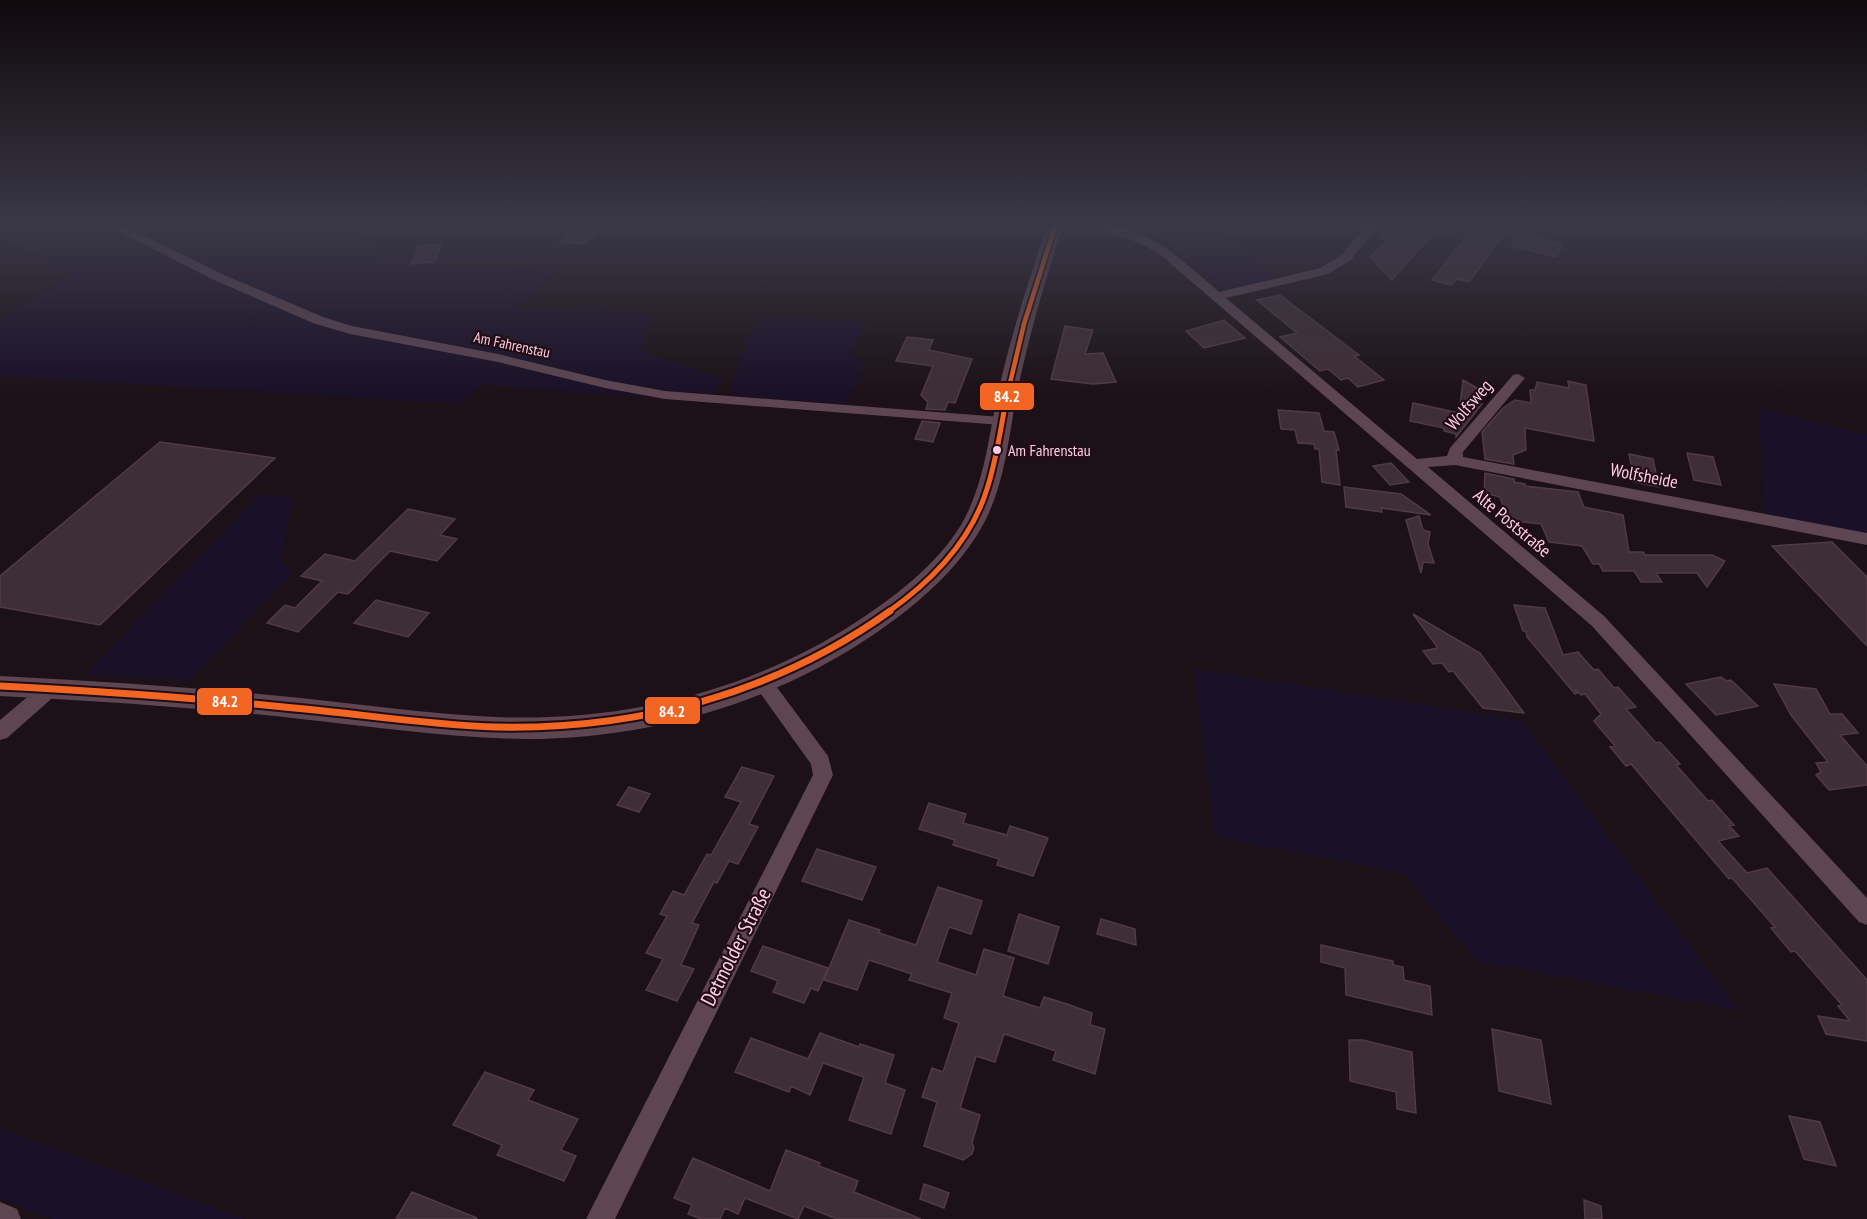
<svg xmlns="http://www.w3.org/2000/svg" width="1867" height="1219" font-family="'PT Sans Narrow',sans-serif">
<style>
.green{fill:#1a1027}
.building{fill:#3e2e35;stroke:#503b44;stroke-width:1.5}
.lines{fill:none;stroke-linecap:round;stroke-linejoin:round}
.minor{fill:#5d4652;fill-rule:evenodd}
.tertiary{fill:#5d4652;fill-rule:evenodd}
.bus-1-far2-casing{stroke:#200d15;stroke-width:8}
.bus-1-far1-casing{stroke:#200d15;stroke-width:9}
.bus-1-casing{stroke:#200d15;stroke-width:11}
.bus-1-far2{stroke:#f26522;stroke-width:4.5}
.bus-1-far1{stroke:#f26522;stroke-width:5}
.bus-1{stroke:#f26522;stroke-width:7}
.bus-dot{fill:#ffcce4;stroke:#200d15;stroke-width:2}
.labels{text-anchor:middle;stroke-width:4.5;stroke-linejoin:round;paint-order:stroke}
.far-street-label{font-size:15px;fill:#ffcce4;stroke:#200d15}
.bus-label{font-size:16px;fill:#ffcce4;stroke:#200d15;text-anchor:start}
.street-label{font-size:18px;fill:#ffcce4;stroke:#200d15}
.near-street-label{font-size:21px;fill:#ffcce4;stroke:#200d15}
.line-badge{stroke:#200d15;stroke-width:2}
.badge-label{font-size:16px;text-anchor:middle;font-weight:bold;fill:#fff}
</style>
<rect width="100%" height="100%" fill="#1c1116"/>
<path class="green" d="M0,223H304L336,235L371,241L378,263L559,271L516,308L653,314L640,350L722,377L715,395L664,391L652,398L480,385L461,404L0,376V318L76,274L0,238Z
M1155,223H1208L1212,229L1277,279L1225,291L1163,237Z
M1519,223H1867V229L1574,225L1571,236Z
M759,317L865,321L850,353L866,364L845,404L740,396L731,391L735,374Z
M1759,407L1867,435V535L1764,515Z
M261,494L294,498L280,561L293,573L190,680L85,674Z
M1194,669L1521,720L1738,1010L1477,961L1403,873L1215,837Z
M0,1128L245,1219H51L0,1199Z"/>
<path class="building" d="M580,223H607L585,244L560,242Z
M1391,223H1442L1392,280L1370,257L1387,240L1378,237Z
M1477,223L1507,230L1469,282L1457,279L1451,285L1432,280Z
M1515,232L1563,244L1556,257L1512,246Z
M441,244L435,262L411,264L418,246Z
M1280,295L1359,355L1354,356L1384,380L1358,387L1348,378L1341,380L1328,369L1320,371L1280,337L1297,333L1257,300Z
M1224,320L1245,338L1204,348L1186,331Z
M1065,326L1093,330L1085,354L1103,353L1116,382L1093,384L1051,379Z
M907,337L933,340L929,350L972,359L955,403L948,402L945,410L926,409L928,402L921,395L933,366L896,361Z
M1463,380L1477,388L1475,403L1482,404L1456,437V434L1444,431V428L1410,421L1413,403L1459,413Z
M1568,381L1586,385L1594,441L1525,428L1526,450L1513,455L1514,464L1485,459L1482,432L1503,408L1515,400L1531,403L1530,390H1535L1537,382L1569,388Z
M1278,410L1319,413L1324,431L1334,432L1339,450H1336L1340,485L1322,482L1319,449H1315L1314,444L1298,443L1295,430L1281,429Z
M922,421L940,423L933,442L915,439Z
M160,442L275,458L100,625L0,607V576Z
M1687,453L1713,457L1721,485L1694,480Z
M1629,454L1653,459L1659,487L1634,482Z
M1391,463L1409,482L1390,485L1373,466Z
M1485,473L1514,479V482L1525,484V486L1578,492L1584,507L1623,515L1629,552H1643L1645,555H1712L1725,561L1707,587L1697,573H1656L1662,582H1641L1634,571H1603L1599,564H1593L1582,546L1549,542L1541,524L1508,520L1500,497L1484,493Z
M1344,487L1401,494L1431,515L1381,508L1382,512L1346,507Z
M408,509L455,519L440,535L457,539L437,561L390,551L348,594L338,592L298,632L267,623L285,605L295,608L322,581L301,576L325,554L355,561Z
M1419,516L1423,530L1430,532L1428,544L1434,563L1423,562L1421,573L1406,520Z
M1832,542L1867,577V646L1772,546Z
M376,600L429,613L408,637L354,623Z
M1514,605L1545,608L1563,655L1578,652L1594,670L1598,669L1614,688L1618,687L1636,707L1626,709L1656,743L1660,742L1680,764L1676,765L1708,801L1712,800L1734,825L1729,826L1739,836L1718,841L1747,873L1767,868L1867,980V1041L1826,1034L1818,1016L1850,1021L1838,1006L1842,1005L1795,951L1791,952L1771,928L1775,927L1732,878L1729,879L1631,764L1626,766L1610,747L1615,746L1594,721L1601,714L1585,694L1581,695L1575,689L1577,693L1575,694L1527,637L1526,631H1523Z
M1413,614L1480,653L1524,713L1483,708L1453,671L1449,672L1442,663L1433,664L1423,651L1438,648Z
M1721,677L1727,681L1731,680L1758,706L1716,715L1686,684Z
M1774,684L1816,689L1830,714H1842L1858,733L1840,735L1867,766V785L1829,790L1816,775L1821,772L1816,763L1828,762L1791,715Z
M742,767L774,776L749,824L758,827L738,864L729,861L717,883L714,882L692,923L699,925L681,965L694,969L677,1001L646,990L663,959L646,953L667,916L660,914L673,891L684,895L707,854L711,855L741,802L725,797Z
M629,787L650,794L639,812L617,805Z
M929,803L966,814L963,823L1007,835L1010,826L1048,838L1033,876L997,865L999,859L953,845L955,840L919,829Z
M817,849L876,867L862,900L802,881Z
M938,887L982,901L971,934L949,927L937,962L976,975L984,949L1014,958L1003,996L1040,1008L1044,997L1067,1004L1092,1013L1090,1025L1105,1029L1095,1074L1053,1060L1056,1051L1004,1034L995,1062L976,1056L960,1108L980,1115L972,1143L974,1147L972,1154L963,1160L924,1146L937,1102L922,1097L932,1068L943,1072L959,1023L944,1018L952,993L909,980L912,974L869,960L857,990L824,980L849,920L880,930L879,933L916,945Z
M1019,914L1059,927L1048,964L1008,951Z
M1101,919L1135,929L1136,945L1097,934Z
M1321,945L1393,961V965L1403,967L1404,980L1430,986L1432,1015L1346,995L1345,968L1321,962Z
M763,946L828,968L818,991L811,988L804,1003L773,992L778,981L751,971Z
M1492,1029L1541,1040L1551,1104L1499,1091Z
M820,1033L859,1047L860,1044L894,1055L885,1083L905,1090L891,1134L849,1120L864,1077L823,1063L810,1095L791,1086L789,1092L735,1072L751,1038L808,1059Z
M1349,1040H1363L1412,1052L1416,1113L1397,1109L1396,1092L1350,1081Z
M485,1072L534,1090L528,1100L578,1119L561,1150L576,1156L564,1181L497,1155L502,1145L453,1125Z
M1789,1116L1820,1122L1836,1166L1804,1159Z
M786,1150L820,1163L819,1166L858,1181L854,1192L921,1219H837L804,1206L798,1219L745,1198L738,1214L725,1208L720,1219H702L688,1214L692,1205L674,1198L693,1158L770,1191Z
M924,1184L949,1193L944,1208L920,1199Z
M412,1192L477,1218V1219H396Z
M1584,1200L1601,1206L1602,1219H1585Z"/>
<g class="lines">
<path class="minor" d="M103,223H118L222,274L323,317L352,326L498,354L605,380L665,391L1001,417L1008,421L1001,425L665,399L605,388L498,362L350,334L313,323L214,280Z
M1078,223C1147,223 1170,250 1219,292L1320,268L1343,254L1367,223H1379L1351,260L1328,274L1226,298L1417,459L1447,456L1450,448L1513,375L1518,374L1525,378L1463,452V457L1867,533V545L1455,465L1428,467L1604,616L1867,898V925L1859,922L1592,626L1163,257C1136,238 1111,233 1080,225Z
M763,676L770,678L828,756L833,775L615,1219H586L813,775L811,764L753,683L756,678Z
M51,681L58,683L61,688L58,693L7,738L0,740V720L44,683Z
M0,1202L17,1209L21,1219H0Z"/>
<path class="tertiary" d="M1048,223H1064C1046,277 1030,332 1018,388C1009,433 1006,480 985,521C960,569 915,607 870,637C770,704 647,739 526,739C451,738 376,727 301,719C201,708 100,701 0,696V676C100,681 201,688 301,698C366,705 430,714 495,717C621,722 746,693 853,624C892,599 936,566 961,525C986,482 989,431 1000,384C1013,329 1030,276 1048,223Z"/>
<defs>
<path id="bus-1-far2" d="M1007,396L1024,324L1056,223"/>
<path id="bus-1-far1" d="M888,612C932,581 971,541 987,489C997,458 1001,426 1007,395"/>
<path id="bus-1" d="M0,686C98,691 196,698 294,708C361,714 428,725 496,727C638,730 774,694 890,611"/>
</defs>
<use href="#bus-1-far2" class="bus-1-far2-casing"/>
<use href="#bus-1-far1" class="bus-1-far1-casing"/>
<use href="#bus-1" class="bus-1-casing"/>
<use href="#bus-1-far2" class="bus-1-far2"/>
<use href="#bus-1-far1" class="bus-1-far1"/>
<use href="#bus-1" class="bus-1"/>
</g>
<linearGradient id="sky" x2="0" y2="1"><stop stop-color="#0f090c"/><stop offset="0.57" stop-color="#3a3847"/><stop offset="1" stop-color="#3a3847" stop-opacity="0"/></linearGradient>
<rect width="1867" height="394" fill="url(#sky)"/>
<circle class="bus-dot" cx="997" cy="450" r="5"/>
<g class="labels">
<g class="far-street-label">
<text transform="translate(512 345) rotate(12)" y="5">Am Fahrenstau</text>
</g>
<g class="bus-label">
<text x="1008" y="456">Am Fahrenstau</text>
</g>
<g class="street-label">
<text transform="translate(1469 405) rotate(-49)" y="6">Wolfsweg</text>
<text transform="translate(1644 476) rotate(11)" y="6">Wolfsheide</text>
<text transform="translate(1512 523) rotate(40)" y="6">Alte Poststraße</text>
</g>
<g class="near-street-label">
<text transform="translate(736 947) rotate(-63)" y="7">Detmolder Straße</text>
</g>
</g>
<g class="line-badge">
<rect x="979" y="382" width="56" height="29" rx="6" fill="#f26522"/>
<rect x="196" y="687" width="57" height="29" rx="6" fill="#f26522"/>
<rect x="644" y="696" width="57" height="29" rx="6" fill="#f26522"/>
</g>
<g class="badge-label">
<text x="1007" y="402">84.2</text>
<text x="225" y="707">84.2</text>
<text x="672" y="717">84.2</text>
</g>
</svg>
